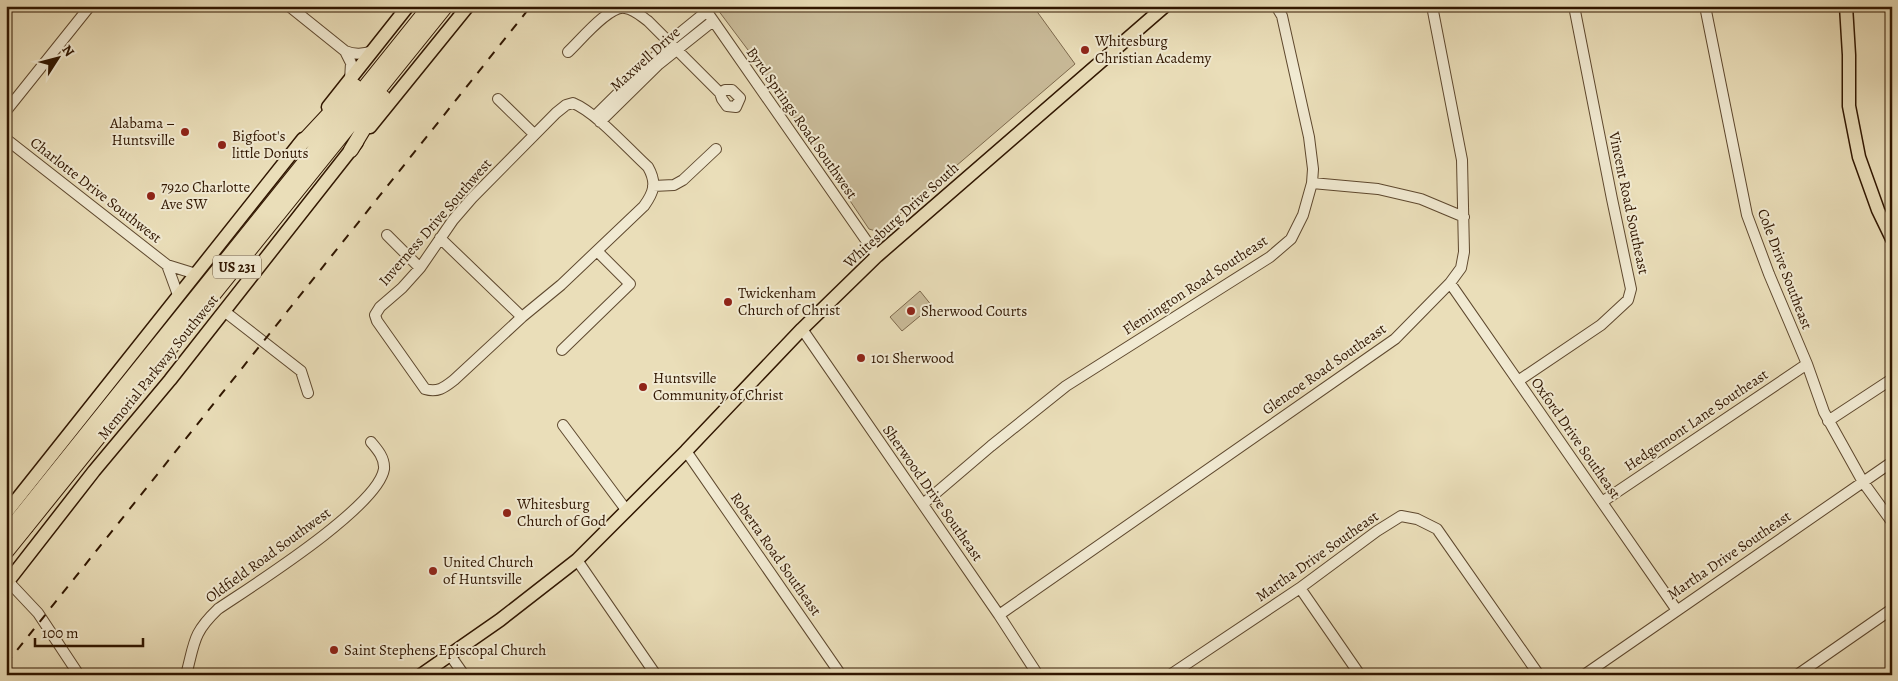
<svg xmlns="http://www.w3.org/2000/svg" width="1898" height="681" font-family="Alegreya,serif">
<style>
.green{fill:#cabc9a;stroke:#7d694d}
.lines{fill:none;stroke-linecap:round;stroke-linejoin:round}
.minor-casing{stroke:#5e482e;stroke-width:12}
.major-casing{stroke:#301600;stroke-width:15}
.highway-casing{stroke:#301600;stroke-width:16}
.minor{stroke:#f1ead2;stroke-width:10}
.major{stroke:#eadeb9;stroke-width:12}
.highway{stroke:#eadeb9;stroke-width:14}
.rail{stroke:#301600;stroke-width:2;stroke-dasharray:9 9;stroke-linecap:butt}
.highway-bridge-casing{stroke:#301600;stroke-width:16;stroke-linecap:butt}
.highway-bridge{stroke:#eadeb9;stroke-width:14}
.poi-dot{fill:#8f2418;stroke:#f1ead2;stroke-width:2}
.labels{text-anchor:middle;stroke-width:4;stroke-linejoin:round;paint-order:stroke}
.shield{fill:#f1ead2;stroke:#6a563f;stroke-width:1}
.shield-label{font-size:14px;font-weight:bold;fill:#301600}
.poi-label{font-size:15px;fill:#301600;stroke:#f1ead2;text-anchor:start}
.street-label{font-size:15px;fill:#301600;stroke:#f1ead2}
</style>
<rect width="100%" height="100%" fill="#eadeb9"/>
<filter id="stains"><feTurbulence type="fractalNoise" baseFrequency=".004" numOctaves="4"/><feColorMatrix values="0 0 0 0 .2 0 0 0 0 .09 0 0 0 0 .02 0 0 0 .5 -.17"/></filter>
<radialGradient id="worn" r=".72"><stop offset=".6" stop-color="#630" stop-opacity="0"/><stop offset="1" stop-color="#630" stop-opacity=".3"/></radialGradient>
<path class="green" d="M715,6H1033L1075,64L879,232L869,229L754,58Z
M920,291L932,306L902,331L890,317Z"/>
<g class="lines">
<defs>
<path id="minor" d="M289,6L345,51C355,55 363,54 373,51
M703,6L877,256
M1705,6L1747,215L1769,274L1807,364L1824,412L1863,482L1892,522
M345,51L351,63L350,80
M568,52C580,41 609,5 625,8C634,9 641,16 648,21L720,93
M725,90H732L740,98L736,107L727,106L722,99L720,93Z
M498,99L534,134
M573,103C597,113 628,149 648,167C657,183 654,192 644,206L561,285L522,317L454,380C445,387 438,393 425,389L377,321L375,315L380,307L402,288L420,268L453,220L472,198L556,113L566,105Z
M6,111L90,6
M595,116L674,38L706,12
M600,122L659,64L713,21
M6,139L167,265L196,274
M1312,183L1378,189L1421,199L1464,217
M653,186L674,185L683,180L716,149
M387,235L420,268
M440,238L522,317
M167,265L178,295
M1450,283L1676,609
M224,311L301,371L308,393
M802,329L999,615L1038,675
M562,350L630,284L597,251
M1518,381L1601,325L1628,300L1631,289L1612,199L1574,6
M1828,421L1892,379
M563,425L627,511
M686,451L841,675
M1602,502L1807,364
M923,504L991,446L1066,386L1270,257L1291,239L1303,215L1312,183L1313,169L1309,137L1282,16L1276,6
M577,560L656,675
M6,579L38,613L79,675
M1300,588L1360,675
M999,615L1395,339L1450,283L1461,268L1464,252L1462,160L1432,6
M450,655L464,675
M186,675C195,642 192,634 218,609C252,586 378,507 384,469C385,458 377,449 371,442
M1170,675L1300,588L1377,531L1401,516L1417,519L1437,529L1539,675
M1584,675L1892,462
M1797,675L1892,609"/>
<path id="major" d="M1846,6L1849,55V106L1859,157L1878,210L1892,239
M328,107L408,6
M370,127L468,6
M6,513L303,139
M6,584L94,471L170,380L357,142
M421,675L500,620L577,560L686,451L802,329L877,256L1165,6"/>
<path id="highway" d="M299,146L355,86
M351,150L383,97
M18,519L430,6
M27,526L446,6"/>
</defs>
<use href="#minor" class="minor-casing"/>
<use href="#major" class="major-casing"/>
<use href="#highway" class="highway-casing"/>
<use href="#minor" class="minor"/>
<use href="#major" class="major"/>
<use href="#highway" class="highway"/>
<path class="rail" d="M6,664L531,6"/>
<defs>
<path id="highway-bridge" d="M6,534L18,519
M6,552L27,526"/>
</defs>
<use href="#highway-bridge" class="highway-bridge-casing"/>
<use href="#highway-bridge" class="highway-bridge"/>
</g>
<g class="poi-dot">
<circle cx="1085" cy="50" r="5"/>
<circle cx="185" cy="132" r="5"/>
<circle cx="222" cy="145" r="5"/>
<circle cx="151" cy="196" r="5"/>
<circle cx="728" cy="302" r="5"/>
<circle cx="911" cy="311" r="5"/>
<circle cx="861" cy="358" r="5"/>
<circle cx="643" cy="387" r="5"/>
<circle cx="507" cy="513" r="5"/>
<circle cx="433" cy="571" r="5"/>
<circle cx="334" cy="650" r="5"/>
</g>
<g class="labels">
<rect class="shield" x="213" y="255.5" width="48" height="23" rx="4"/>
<g class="shield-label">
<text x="237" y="272">US 231</text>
</g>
<g class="poi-label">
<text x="1095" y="46">Whitesburg<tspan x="1095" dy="17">Christian Academy</tspan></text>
<text x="175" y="128" text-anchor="end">Alabama –<tspan x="175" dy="17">Huntsville</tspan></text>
<text x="232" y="141">Bigfoot's<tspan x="232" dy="17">little Donuts</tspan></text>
<text x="161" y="192">7920 Charlotte<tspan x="161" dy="17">Ave SW</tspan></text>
<text x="738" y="298">Twickenham<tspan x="738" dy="17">Church of Christ</tspan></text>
<text x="921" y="316">Sherwood Courts</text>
<text x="871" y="363">101 Sherwood</text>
<text x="653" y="383">Huntsville<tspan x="653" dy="17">Community of Christ</tspan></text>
<text x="517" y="509">Whitesburg<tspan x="517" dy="17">Church of God</tspan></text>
<text x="443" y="567">United Church<tspan x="443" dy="17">of Huntsville</tspan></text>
<text x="344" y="655">Saint Stephens Episcopal Church</text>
</g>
<g class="street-label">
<text transform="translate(645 59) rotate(-42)" y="5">Maxwell Drive</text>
<text transform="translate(802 123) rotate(55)" y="5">Byrd Springs Road Southwest</text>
<text transform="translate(96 190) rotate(38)" y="5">Charlotte Drive Southwest</text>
<text transform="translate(1629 203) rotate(78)" y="5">Vincent Road Southeast</text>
<text transform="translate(901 215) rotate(-42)" y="5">Whitesburg Drive South</text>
<text transform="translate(435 222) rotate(-49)" y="5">Inverness Drive Southwest</text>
<text transform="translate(1785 269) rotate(69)" y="5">Cole Drive Southeast</text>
<text transform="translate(1195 285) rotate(-33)" y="5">Flemington Road Southeast</text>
<text transform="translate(158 367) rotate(-51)" y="5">Memorial Parkway Southwest</text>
<text transform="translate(1324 369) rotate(-35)" y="5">Glencoe Road Southeast</text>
<text transform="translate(1696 420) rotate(-34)" y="5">Hedgemont Lane Southeast</text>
<text transform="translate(1576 438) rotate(55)" y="5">Oxford Drive Southeast</text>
<text transform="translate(933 493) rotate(55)" y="5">Sherwood Drive Southeast</text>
<text transform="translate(776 554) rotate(55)" y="5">Roberta Road Southeast</text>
<text transform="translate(268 555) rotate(-36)" y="5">Oldfield Road Southwest</text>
<text transform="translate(1729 555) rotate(-34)" y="5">Martha Drive Southeast</text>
<text transform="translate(1317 556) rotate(-35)" y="5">Martha Drive Southeast</text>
</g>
</g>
<rect width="1898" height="681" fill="none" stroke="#eadeb9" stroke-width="25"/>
<rect x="8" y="8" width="1883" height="666" fill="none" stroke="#301600" stroke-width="2.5"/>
<rect x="12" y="12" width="1873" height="656" fill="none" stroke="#301600"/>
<g transform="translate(58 58) rotate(54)" stroke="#f1ead2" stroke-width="4" paint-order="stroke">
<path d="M0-4L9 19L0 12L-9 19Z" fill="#301600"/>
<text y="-8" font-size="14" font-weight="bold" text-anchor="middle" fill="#301600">N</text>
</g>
<path d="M35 638v8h108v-8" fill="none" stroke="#301600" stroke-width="2.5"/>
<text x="42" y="638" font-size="15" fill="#301600" stroke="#f1ead2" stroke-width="4" paint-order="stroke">100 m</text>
<rect width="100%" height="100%" filter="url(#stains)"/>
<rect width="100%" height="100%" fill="url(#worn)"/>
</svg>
